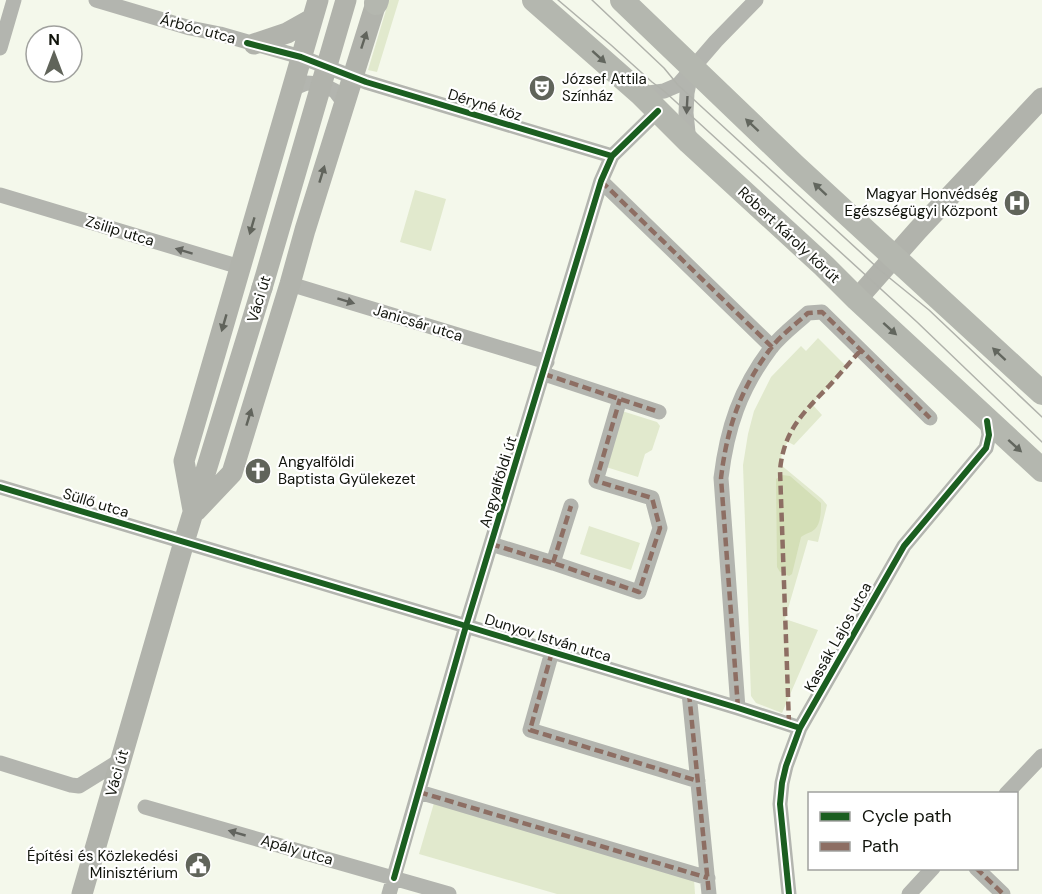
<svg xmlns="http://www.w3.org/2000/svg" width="1042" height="894" font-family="'DM Sans',sans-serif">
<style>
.green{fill:#e1e9cd}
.forest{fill:#d4dfb7}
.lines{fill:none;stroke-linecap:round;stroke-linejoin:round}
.street{stroke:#b3b5af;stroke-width:15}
.secondary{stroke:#b1b3ac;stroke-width:21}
.primary{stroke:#b4b7af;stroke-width:24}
.tram{stroke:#b0b2ab;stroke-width:1.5}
.secondary-bridge{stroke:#b1b3ac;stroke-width:21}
.quiet{stroke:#8d6e63;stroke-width:4.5;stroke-dasharray:9 4.5;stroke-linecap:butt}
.cycleway-casing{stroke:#fff;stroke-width:10}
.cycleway{stroke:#1b5e20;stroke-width:6}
.oneway{fill:#61645c}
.oneway2{fill:#62665e}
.oneway3{fill:#62645e}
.labels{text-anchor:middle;stroke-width:4.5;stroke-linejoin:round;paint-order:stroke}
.street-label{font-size:15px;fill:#11140c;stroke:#fff}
.poi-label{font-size:15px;fill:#11140c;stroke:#fff;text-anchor:start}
</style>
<rect width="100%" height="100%" fill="#f4f8eb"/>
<path class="green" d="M389,0H399L377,72L368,70Z
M415,190L446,199L431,251L400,242Z
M818,338L847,367L812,404L822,415L794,445L788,442C782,448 781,457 781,465L822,499L827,505L818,542L808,540L785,619L818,630L782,713L756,703L751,696L743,465L748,434L754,411L771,377L801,346L806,351Z
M622,411L657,422L660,426L652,450L645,454L638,477L606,467Z
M589,526L640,543L631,570L580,554Z
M434,803L694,879L695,894H557L419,854Z"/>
<path class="forest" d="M782,475L790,476L821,503C821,511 821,523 815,529C811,533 806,533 801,537L792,574L789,576L780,572L777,567L776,479Z"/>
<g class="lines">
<path class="street" d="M96,0L190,28L220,34L301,57L366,82L612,156
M0,48L14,0
M292,89L306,83L321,84L335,91L344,103
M641,94L664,91L678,85L716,41L756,0
M689,142L686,113L687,93L692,69
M601,181L772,347
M0,195L240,267
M290,284L547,362
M544,374L659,412
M0,487L466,626L738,708L800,728
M491,544L553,563L639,592L660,528L652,498L596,481L620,399
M553,563L571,506
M552,652L530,730L698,781
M689,693L709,894
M738,708L721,478C727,428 740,389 771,348C781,335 796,324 808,313L822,312L930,418
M0,763L71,785L79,786L121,760
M419,792L708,878
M1006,794L1042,756
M145,807L449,894
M976,868L1003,894
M389,894L466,626L601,181L612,156L658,111
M789,894L780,804L782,783L786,766L800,728L904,546L986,448L989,435L987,421
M909,894L933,868"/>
<path class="secondary" d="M254,44L287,33L312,19
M857,299L918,230L1042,98
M193,510L184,461L318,0
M196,511L232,473L290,284L305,230L376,3
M82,894L184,542L262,288"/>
<path class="primary" d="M534,0L641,94L689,142L824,266L857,299L1042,470
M622,0L795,166L1042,393
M376,3L377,0"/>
<path class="tram" d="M558,0L611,45L652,82L664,91L917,322L1042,442
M592,0L664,68L678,85L704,109L881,271L929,310L1042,417"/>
<path class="secondary-bridge" d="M262,288L346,0"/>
<path class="quiet" d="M601,181L772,347
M544,374L659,412
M491,544L553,563L639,592L660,528L652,498L596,481L620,399
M553,563L571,506
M552,652L530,730L698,781
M689,693L709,894
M738,708L721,478C727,428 740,389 771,348C781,335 796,324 808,313L822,312L930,418
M789,724L780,470C784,430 803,413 829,386C840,374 850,362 861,350
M419,792L708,878
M976,868L1003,894"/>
<defs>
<path id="cycleway" d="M247,43L301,57L366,82L612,156
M0,487L466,626L738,708L800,728
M394,878L466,626L601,181L612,156L658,111
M789,894L780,804L782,783L786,766L800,728L904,546L986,448L989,435L987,421"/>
</defs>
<use href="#cycleway" class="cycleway-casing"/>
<use href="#cycleway" class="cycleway"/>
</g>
<defs><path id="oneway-solid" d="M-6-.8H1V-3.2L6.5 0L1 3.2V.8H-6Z" transform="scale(1.5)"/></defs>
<g class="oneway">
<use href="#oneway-solid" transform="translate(364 40) rotate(-72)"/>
<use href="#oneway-solid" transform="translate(322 174) rotate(-73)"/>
<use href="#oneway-solid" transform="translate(252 226) rotate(106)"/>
<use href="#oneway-solid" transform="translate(224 323) rotate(106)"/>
<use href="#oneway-solid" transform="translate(249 417) rotate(-73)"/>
</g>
<g class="oneway2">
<use href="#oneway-solid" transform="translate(599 57) rotate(42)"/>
<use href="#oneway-solid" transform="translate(752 125) rotate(-137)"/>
<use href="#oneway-solid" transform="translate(820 189) rotate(-137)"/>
<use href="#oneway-solid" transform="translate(890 329) rotate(42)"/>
<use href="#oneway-solid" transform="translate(999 354) rotate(-137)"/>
<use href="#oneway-solid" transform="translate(1015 446) rotate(42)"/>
</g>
<g class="oneway3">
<use href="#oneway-solid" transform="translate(687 105) rotate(93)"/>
<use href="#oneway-solid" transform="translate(184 251) rotate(-163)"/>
<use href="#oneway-solid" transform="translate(346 301) rotate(17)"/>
<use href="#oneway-solid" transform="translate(237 833) rotate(-164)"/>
</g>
<defs>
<symbol id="theatre-disc" viewBox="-11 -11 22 22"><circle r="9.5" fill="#60645a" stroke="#fff"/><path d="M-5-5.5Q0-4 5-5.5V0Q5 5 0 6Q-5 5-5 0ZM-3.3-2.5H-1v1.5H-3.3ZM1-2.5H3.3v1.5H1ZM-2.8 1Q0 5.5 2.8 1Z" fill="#fff"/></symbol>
<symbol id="hospital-disc" viewBox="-11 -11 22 22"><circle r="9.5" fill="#60645a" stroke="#fff"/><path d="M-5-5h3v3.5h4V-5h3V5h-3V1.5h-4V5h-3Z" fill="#fff"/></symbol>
<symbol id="church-disc" viewBox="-11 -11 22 22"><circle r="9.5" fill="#60645a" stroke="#fff"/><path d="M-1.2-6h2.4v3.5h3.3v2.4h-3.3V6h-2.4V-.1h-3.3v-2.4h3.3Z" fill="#fff"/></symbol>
<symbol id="civic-disc" viewBox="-11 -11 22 22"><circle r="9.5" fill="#60645a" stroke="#fff"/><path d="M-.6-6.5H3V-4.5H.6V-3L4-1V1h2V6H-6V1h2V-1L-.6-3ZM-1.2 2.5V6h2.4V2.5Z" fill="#fff"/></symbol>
</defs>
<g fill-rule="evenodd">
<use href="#theatre-disc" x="527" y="73" width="30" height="30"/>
<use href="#hospital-disc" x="1002" y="188" width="30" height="30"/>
<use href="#church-disc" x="243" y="456" width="30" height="30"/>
<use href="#civic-disc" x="183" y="850" width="30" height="30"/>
</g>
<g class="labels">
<g class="street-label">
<text transform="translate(198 29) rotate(15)" y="5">Árbóc utca</text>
<text transform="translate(485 105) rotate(17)" y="5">Déryné köz</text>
<text transform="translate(120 231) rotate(17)" y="5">Zsilip utca</text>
<text transform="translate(789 235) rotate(43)" y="5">Róbert Károly körút</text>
<text transform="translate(259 299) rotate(-73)" y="5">Váci út</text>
<text transform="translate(418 323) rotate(17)" y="5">Janicsár utca</text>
<text transform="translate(498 482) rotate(-73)" y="5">Angyalföldi út</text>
<text transform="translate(96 503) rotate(17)" y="5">Süllő utca</text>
<text transform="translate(838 637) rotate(-61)" y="5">Kassák Lajos utca</text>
<text transform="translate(548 638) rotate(17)" y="5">Dunyov István utca</text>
<text transform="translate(117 773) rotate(-74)" y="5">Váci út</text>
<text transform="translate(297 850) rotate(16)" y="5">Apály utca</text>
</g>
<g class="poi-label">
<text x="562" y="84">József Attila<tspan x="562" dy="17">Színház</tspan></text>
<text x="998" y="199" text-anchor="end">Magyar Honvédség<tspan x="998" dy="17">Egészségügyi Központ</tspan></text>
<text x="278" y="467">Angyalföldi<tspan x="278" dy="17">Baptista Gyülekezet</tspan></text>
<text x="178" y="861" text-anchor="end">Építési és Közlekedési<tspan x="178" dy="17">Minisztérium</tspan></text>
</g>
</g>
<rect x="808" y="792" width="210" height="78" fill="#ffffff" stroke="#a0a19e" stroke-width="1.5"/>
<rect x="820" y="812" width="30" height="9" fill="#1b5e20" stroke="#a0a19e" stroke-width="1.5"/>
<text x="862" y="822" font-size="18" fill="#11140c">Cycle path</text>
<rect x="820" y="842" width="30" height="9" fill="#8d6e63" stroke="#a0a19e" stroke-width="1.5"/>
<text x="862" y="852" font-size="18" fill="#11140c">Path</text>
<g transform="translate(54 54)"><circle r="28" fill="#ffffff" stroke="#a0a19e" stroke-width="1.5"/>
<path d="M0-4.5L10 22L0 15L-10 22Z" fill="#60645a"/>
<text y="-9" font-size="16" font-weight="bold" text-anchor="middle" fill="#11140c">N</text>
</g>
</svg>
